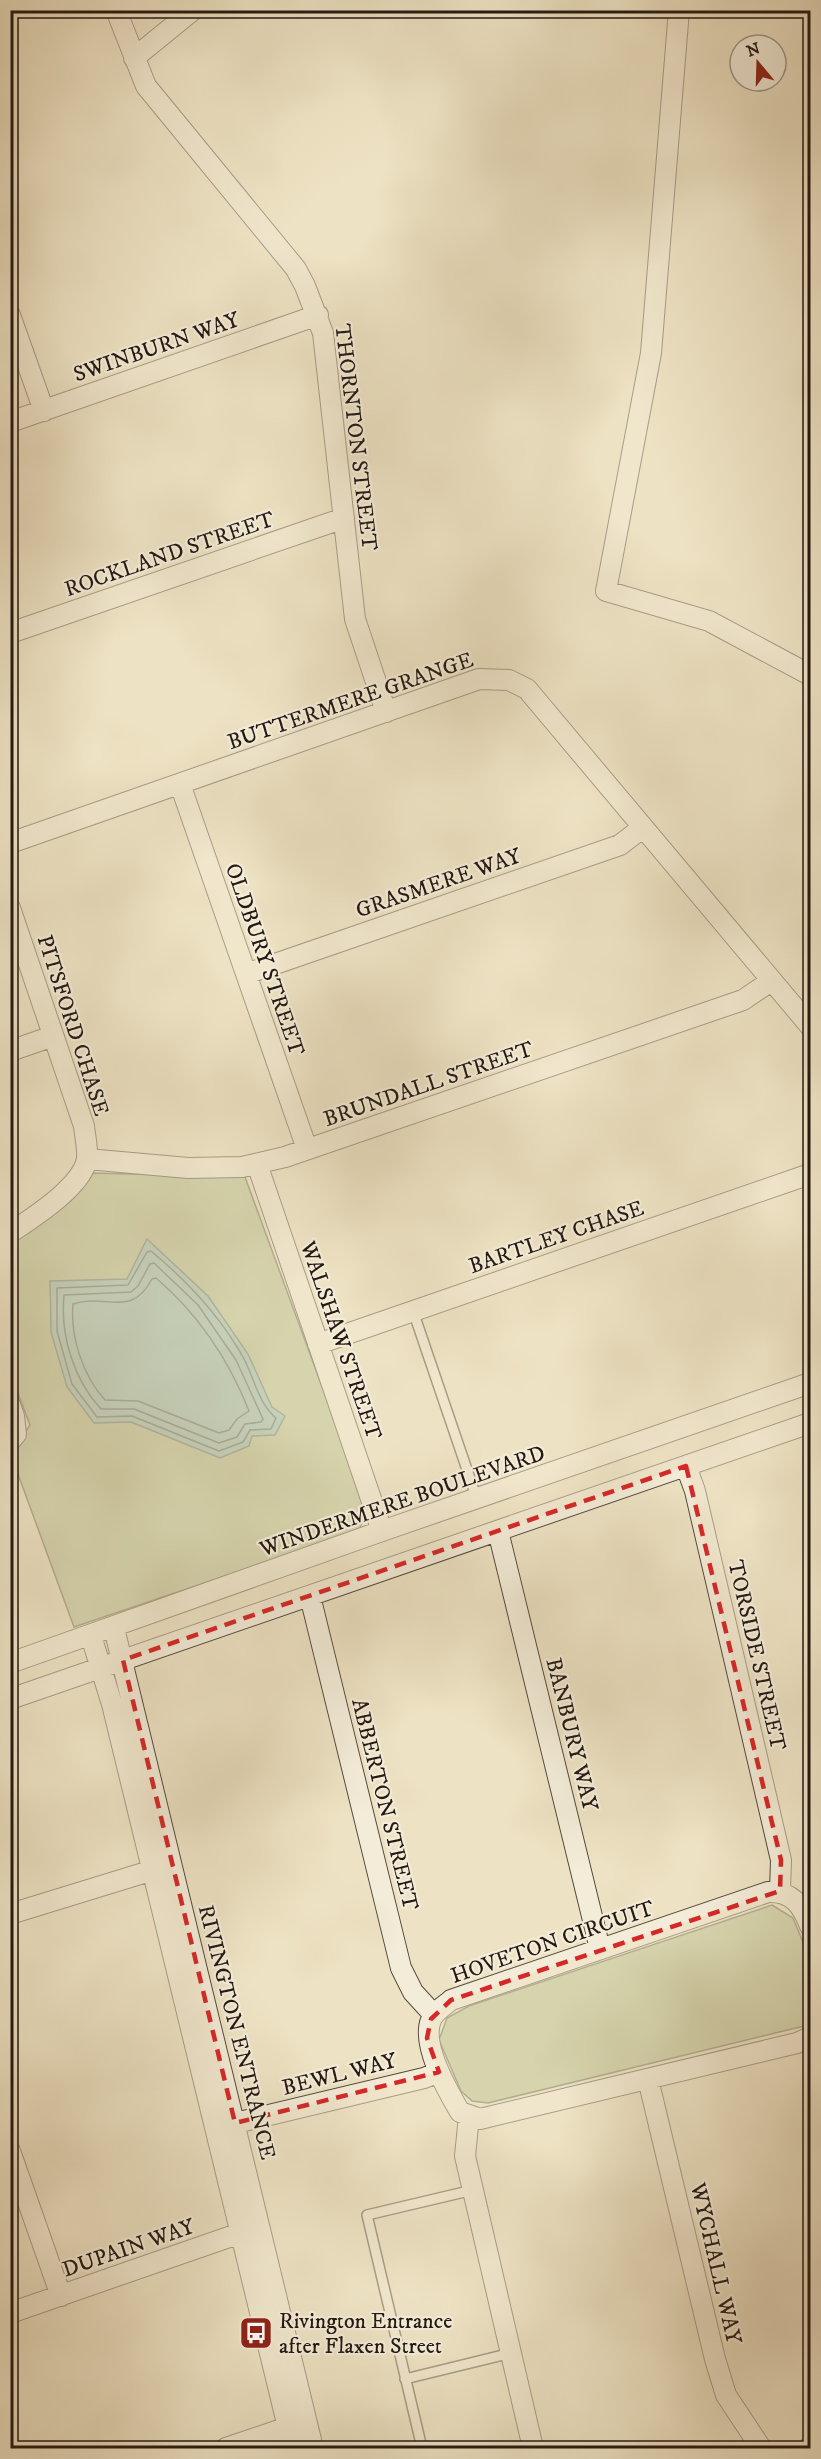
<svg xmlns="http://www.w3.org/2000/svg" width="821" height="2459" font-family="'IM FELL DW Pica',serif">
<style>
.green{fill:#bac393;stroke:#6f6e52;stroke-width:1.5}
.water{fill:#99beb2;stroke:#6a7c72;stroke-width:1.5}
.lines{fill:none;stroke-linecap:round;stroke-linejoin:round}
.shore{stroke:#5e6b62;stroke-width:1.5}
.service-casing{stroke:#564a3e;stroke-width:12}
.minor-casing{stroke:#564a3e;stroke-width:22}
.service{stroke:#f3ecd8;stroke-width:9}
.minor{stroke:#f3ecd8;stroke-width:20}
.marked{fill:none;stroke:#d62828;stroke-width:4.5;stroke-dasharray:12 8;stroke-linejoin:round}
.labels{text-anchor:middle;stroke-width:4.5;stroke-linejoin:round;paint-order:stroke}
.street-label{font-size:22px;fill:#241812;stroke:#f3ecd8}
.poi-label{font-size:22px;fill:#241812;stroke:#f3ecd8;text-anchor:start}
</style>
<rect width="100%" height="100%" fill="#ede2c3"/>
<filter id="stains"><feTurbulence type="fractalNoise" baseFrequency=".00333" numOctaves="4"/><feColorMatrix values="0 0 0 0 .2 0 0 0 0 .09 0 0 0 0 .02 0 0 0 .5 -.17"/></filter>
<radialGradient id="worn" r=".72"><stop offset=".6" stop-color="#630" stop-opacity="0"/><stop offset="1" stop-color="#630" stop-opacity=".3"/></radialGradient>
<path class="green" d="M91,1173L245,1177L368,1512L358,1531L74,1627L11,1455L30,1425L11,1375V1241Z
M772,1905L793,1918L810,1959V2022L808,2025L488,2103L472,2101L461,2091L439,2040L447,2018L469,2006Z"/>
<path class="water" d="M147,1239L208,1296L248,1354L272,1407L285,1416L275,1435L252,1436L249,1446L220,1458L131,1422L94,1423L67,1387L51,1332L50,1281L127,1279Z"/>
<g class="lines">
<path class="shore" d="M151,1251C187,1281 220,1316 243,1357C254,1377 258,1403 276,1418L271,1429L250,1430L243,1442L219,1451L132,1416L97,1417L72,1384L57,1331V1288L128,1285L147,1252Z
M154,1263L198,1305L236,1360L263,1419L261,1422L245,1424L237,1437L219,1443L134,1409H101C74,1380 60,1336 64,1295L131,1292L138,1286L150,1264Z
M156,1278C198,1314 229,1360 249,1411L237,1419L229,1430L219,1433L138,1401L105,1400C83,1376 70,1337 73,1304C106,1293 131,1319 152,1279Z"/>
<defs>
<path id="service" d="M413,1311L477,1499
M405,2379L511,2353
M422,2448L367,2215L473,2190"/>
<path id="minor" d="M116,10L146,86L296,269L305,286L323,333L355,619L386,712
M679,10L651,353L606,591L709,621L810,675
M134,58L193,10
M10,315L44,411
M10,422L318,315
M10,633L344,518
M180,784L307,1149
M10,843L479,679L509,680L527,689L810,1026
M10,908L84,1126C85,1136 88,1149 87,1159C82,1187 32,1218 10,1233
M246,974L620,845L642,828
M10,1051L53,1036
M87,1159L188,1168L242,1167L285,1157L743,1000L771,981
M257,1164L382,1531
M318,1344L810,1174
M10,1405L14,1416L16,1434L10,1441
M686,1466L695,1491L781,1860L780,1891
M498,1531L600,1949
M310,1596L401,1968L413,1992L434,2015
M114,1628L313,2448
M91,1636L112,1704L293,2448
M10,1663L382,1531L810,1383
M10,1699L810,1423
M10,1914L163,1867
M810,1926C802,1905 792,1891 768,1892L451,2000C444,2006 434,2012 431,2020C421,2044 447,2090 460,2112L480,2119L797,2043L810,2037
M648,2079L715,2359L726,2395L761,2448
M469,2116L465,2156L533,2448
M223,2126L424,2078L439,2072
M10,2151L61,2296
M10,2313L252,2229
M226,2448L300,2423
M808,2448L810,2447"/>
</defs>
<use href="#service" class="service-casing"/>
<use href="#minor" class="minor-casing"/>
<use href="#service" class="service"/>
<use href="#minor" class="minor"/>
</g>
<path d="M0 0H821V2459H0ZM686,1466L781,1860L780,1891L451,2000L431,2019L427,2038L439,2072L235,2123L123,1660Z" fill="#ede2c3" fill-opacity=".55" fill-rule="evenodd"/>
<path class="marked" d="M686,1466L781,1860L780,1891L451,2000L431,2019L427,2038L439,2072L235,2123L123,1660Z"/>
<defs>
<symbol id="bus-square" viewBox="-11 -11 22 22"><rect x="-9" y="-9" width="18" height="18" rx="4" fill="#8f2418" stroke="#f3ecd8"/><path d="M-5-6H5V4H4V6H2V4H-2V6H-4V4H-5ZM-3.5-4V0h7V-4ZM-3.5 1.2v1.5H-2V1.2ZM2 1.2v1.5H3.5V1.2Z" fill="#fff"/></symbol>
</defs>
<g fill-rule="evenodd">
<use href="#bus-square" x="237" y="2314" width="38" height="38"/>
</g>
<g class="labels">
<g class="street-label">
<text transform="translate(156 346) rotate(-19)" y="8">SWINBURN WAY</text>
<text transform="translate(357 437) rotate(83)" y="8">THORNTON STREET</text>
<text transform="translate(169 553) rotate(-19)" y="8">ROCKLAND STREET</text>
<text transform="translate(350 700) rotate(-19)" y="8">BUTTERMERE GRANGE</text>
<text transform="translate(438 882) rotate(-19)" y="8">GRASMERE WAY</text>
<text transform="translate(266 959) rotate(71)" y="8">OLDBURY STREET</text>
<text transform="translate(74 1025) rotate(72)" y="8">PITSFORD CHASE</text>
<text transform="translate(428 1083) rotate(-19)" y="8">BRUNDALL STREET</text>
<text transform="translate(556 1236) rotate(-19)" y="8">BARTLEY CHASE</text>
<text transform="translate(342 1340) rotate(71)" y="8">WALSHAW STREET</text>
<text transform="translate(402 1500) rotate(-19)" y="8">WINDERMERE BOULEVARD</text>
<text transform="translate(758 1655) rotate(77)" y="8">TORSIDE STREET</text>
<text transform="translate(573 1734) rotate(76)" y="8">BANBURY WAY</text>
<text transform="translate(386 1804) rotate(76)" y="8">ABBERTON STREET</text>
<text transform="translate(552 1941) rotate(-19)" y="8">HOVETON CIRCUIT</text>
<text transform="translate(238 2032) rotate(76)" y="8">RIVINGTON ENTRANCE</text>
<text transform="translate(339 2073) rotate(-14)" y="8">BEWL WAY</text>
<text transform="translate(128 2247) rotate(-19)" y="8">DUPAIN WAY</text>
<text transform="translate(717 2263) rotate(77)" y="8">WYCHALL WAY</text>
</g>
<g class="poi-label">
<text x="279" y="2328">Rivington Entrance<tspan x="279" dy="25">after Flaxen Street</tspan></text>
</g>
</g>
<rect width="821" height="2459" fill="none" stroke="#ede2c3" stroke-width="36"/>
<rect x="12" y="12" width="797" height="2435" fill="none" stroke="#241812" stroke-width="3"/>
<rect x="18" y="18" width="785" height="2423" fill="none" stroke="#241812" stroke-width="1.5"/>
<g transform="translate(758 63) rotate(341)"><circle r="28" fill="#f3ecd8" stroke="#a09789" stroke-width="1.5"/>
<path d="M0-4.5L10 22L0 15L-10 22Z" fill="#8f2418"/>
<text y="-9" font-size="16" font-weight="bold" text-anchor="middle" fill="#241812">N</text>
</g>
<rect width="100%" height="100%" filter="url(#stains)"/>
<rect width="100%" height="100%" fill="url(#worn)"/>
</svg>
